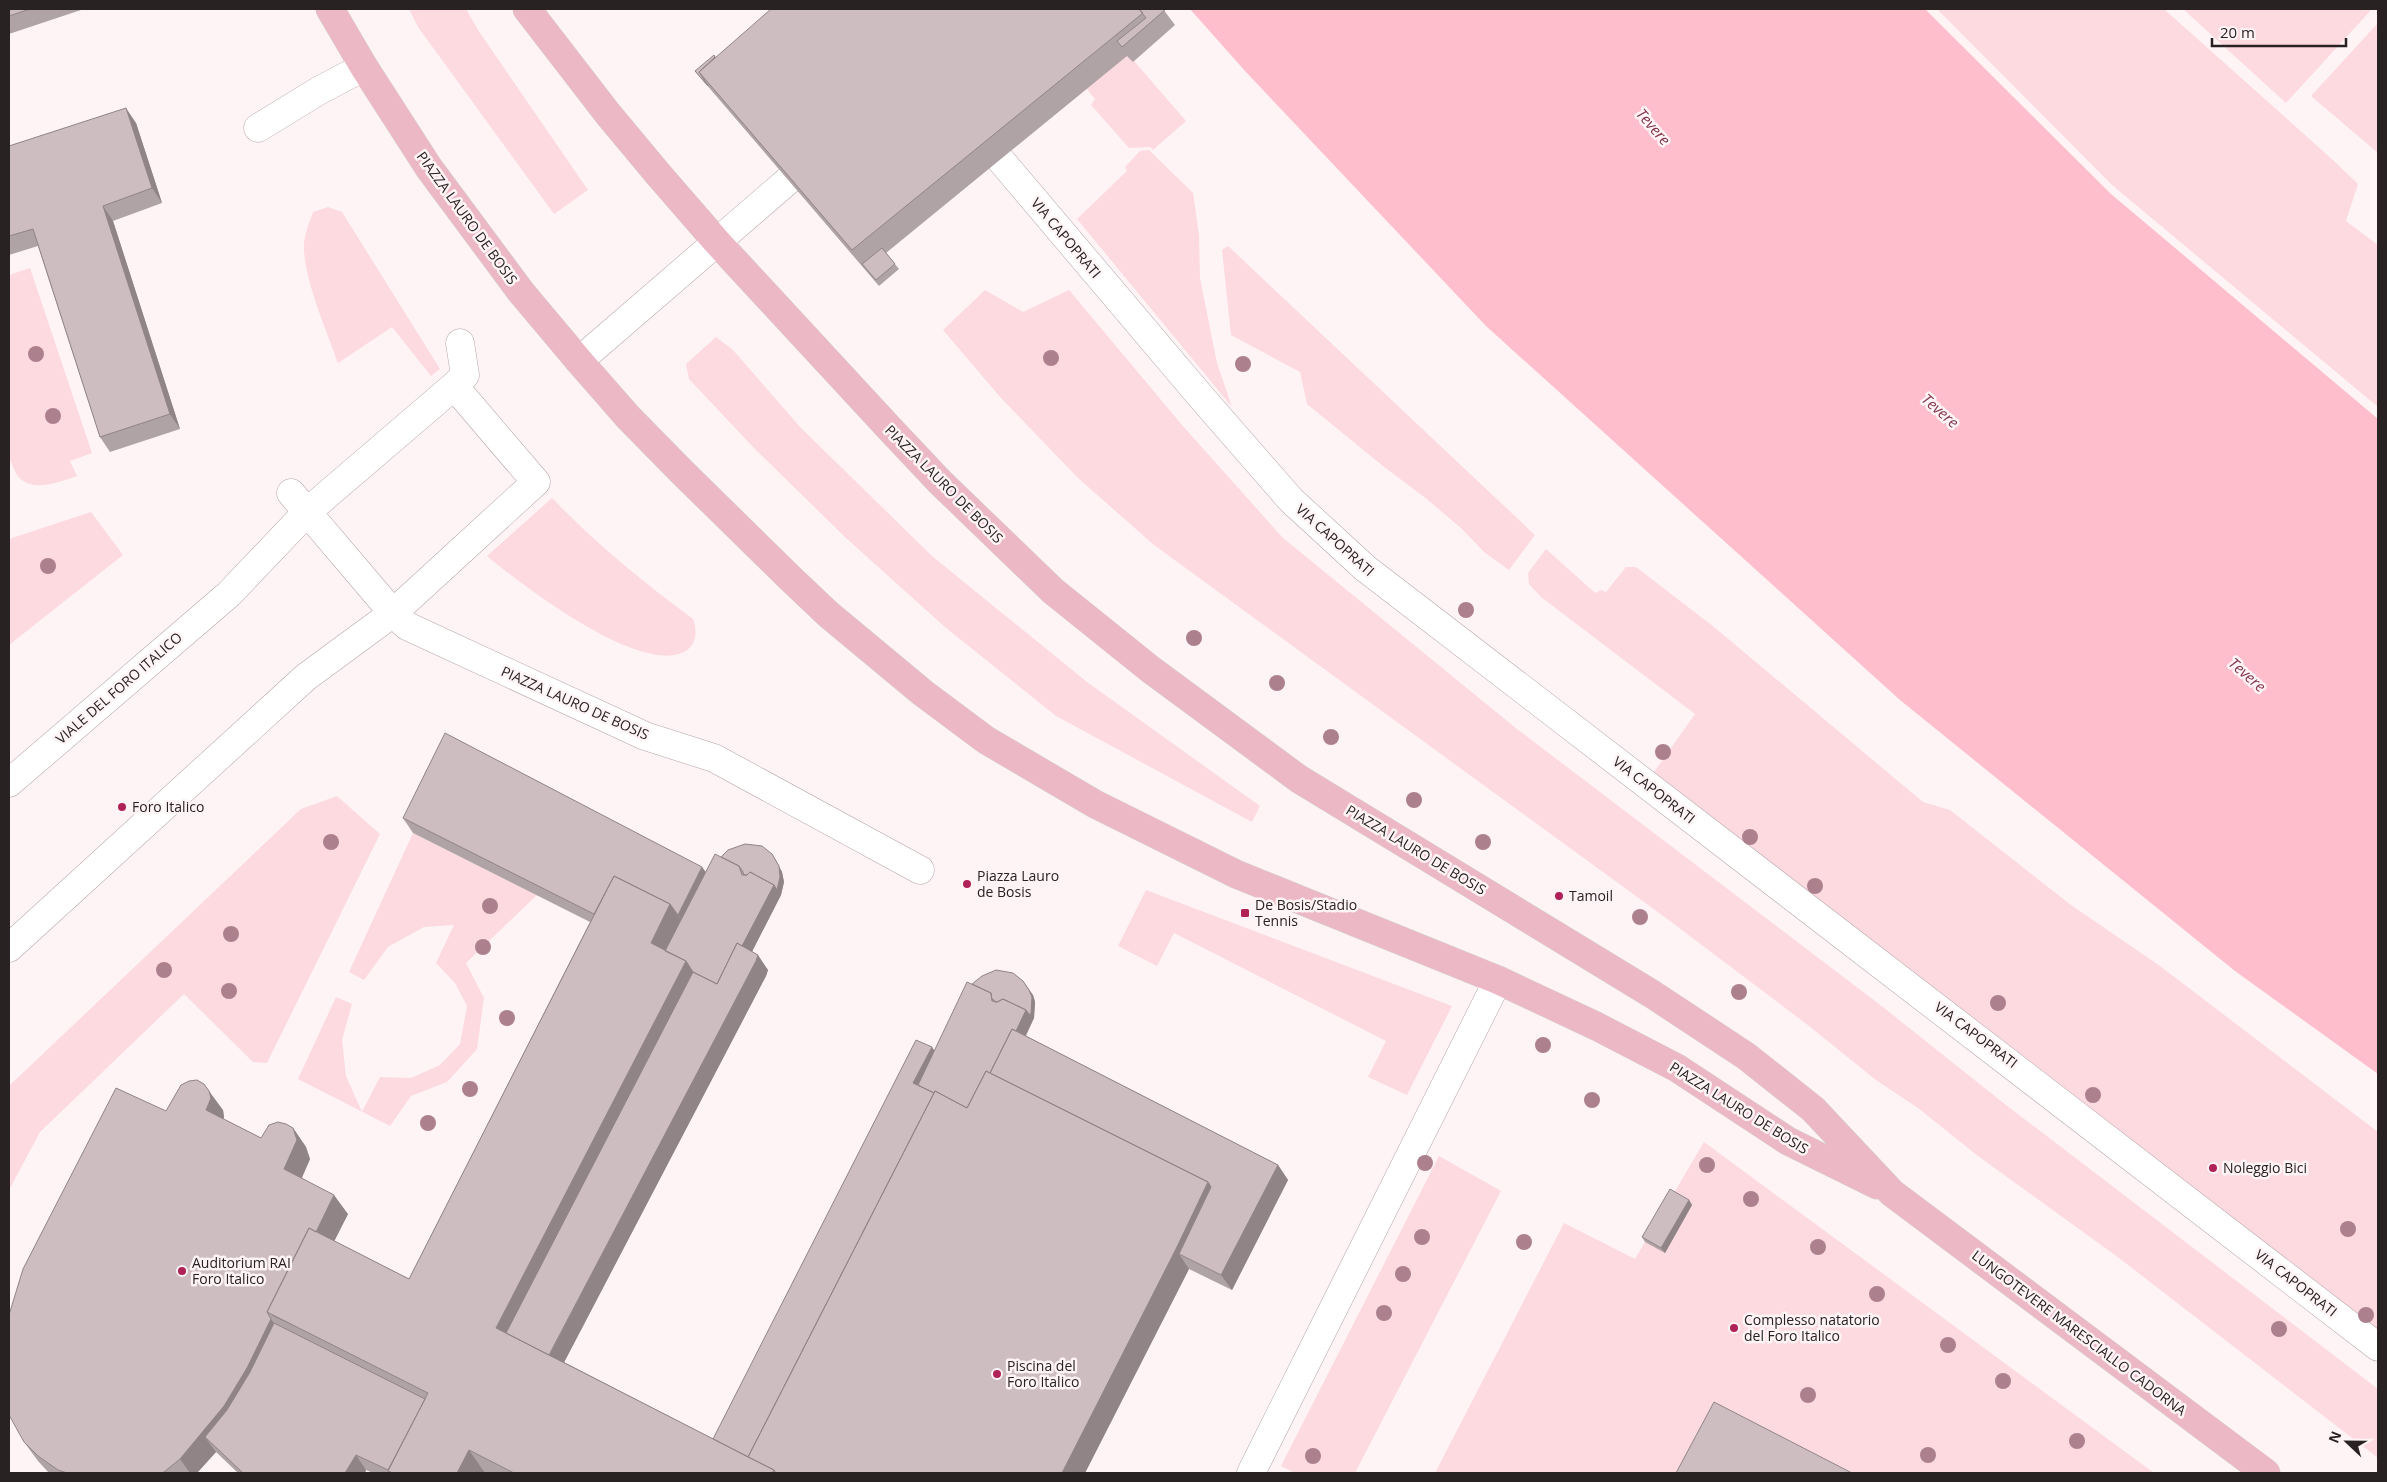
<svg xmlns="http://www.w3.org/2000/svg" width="2387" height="1482" font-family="'Open Sans',sans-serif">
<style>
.green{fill:#fcdae0}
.water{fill:#febecc}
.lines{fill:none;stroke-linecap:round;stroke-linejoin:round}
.minor-casing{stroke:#b4a5a8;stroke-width:29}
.major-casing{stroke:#d4d3d3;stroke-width:29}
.minor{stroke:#fff;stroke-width:28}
.major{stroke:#edb8c5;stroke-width:28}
.tree{fill:#ad808e}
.wall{fill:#b0a3a5}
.shaded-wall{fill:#908486}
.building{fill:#cdbdc0;stroke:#908486}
.poi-dot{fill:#b02157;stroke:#fef4f6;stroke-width:2}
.labels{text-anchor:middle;stroke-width:5;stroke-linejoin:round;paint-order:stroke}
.street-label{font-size:14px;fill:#282223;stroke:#fef4f6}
.poi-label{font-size:14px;fill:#282223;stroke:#fef4f6;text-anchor:start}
.water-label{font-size:15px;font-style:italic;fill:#81364c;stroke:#fef4f6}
</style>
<rect width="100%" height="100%" fill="#fef4f6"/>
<path class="green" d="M409,9H466L478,30L588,190L554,214L418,27Z
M1937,9H2164L2334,161L2358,184L2346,221L2378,245V407L2112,185Z
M2183,9H2372L2286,103Z
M2378,23V153L2311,96Z
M1128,54L1186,121L1153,150L1150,147L1129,148L1091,105L1095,99L1086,88Z
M1149,150L1193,193L1199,235L1200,278L1217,363L1232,407L1077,219L1127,171L1125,167L1140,151Z
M328,207L342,212L440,369L431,376L392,327L338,363C327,332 305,281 304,250C303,237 309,224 313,212Z
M1228,246L1535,535L1509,570L1484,552L1462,529L1428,500L1383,466L1307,404L1300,372L1231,335L1222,250Z
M30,268L92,453L70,461L77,476C59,482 31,494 17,475C14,470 11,462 9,457V275Z
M985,290L1023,312L1069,290L1182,425L1283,538L1517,729L1879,1004L2006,1105L2378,1389V1458L2119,1258L1978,1156L1918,1108L1876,1080L1809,1026L1666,918L1154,545L1078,478L1001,398L943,330Z
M716,337L733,350L801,428L932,556L1087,682L1260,806L1252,822L1056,716L946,628L846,538L753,447L689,379L686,364Z
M552,498C595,543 643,582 693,619C697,630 697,643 687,650C645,680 519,583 487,556Z
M91,512L123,555L9,645V539Z
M1546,549L1595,593L1601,590L1606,592L1626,567H1636L1714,627L1923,802L1950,810L2071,905L2160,966L2378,1132V1338L1652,775L1695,714L1541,597L1529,584L1528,573Z
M337,796L380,834L267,1063L253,1062L184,994L40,1132L9,1190V1086L301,809Z
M413,833L537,895L466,963L484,998L477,1049L447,1082L411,1096L390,1126L298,1079L336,997L352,1004L342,1040L346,1076L362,1112L380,1077L411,1078L440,1065L460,1044L467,1006L455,983L436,963L454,925L424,927L388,947L364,980L349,972Z
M1146,890L1452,1006L1407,1095L1368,1077L1386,1041L1174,933L1157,966L1118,946Z
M1704,1142L2154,1473H1435L1564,1223L1635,1259Z
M1439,1156L1501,1191L1355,1473H1295L1281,1466Z"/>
<path class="water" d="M1190,9H1925L2111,194L2378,419V1074L2235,971L1900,700L1486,326L1246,72Z"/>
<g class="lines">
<defs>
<path id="minor" d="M258,128L320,90L364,67
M999,158L1202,398L1291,500L1365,568L2378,1347
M579,361L791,178
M454,386L465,375L460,343
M291,493L393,613L407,626L645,736L714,758L920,870
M9,783L229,594L307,512L454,386L536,482L393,613L306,677L9,948
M1251,1473L1498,980"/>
<path id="major" d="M330,9L364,67L429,168L521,292L579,361L628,417L682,472L789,577L828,614L923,693L986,740L1095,804L1236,874L1498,980L1596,1026L1677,1068L1788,1141L1877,1185
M527,9L608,114L658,174L717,242L890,429L940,482L1053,591L1150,669L1299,779L1652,994L1746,1056L1813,1109L1892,1193L2266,1473"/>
</defs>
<use href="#minor" class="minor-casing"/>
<use href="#major" class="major-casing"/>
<use href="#minor" class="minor"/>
<use href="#major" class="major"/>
</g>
<g class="tree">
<circle cx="36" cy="354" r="8"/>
<circle cx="1051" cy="358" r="8"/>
<circle cx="1243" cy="364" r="8"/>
<circle cx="53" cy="416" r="8"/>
<circle cx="48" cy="566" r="8"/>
<circle cx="1466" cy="610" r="8"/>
<circle cx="1194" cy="638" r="8"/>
<circle cx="1277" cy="683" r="8"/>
<circle cx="1331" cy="737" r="8"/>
<circle cx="1663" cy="752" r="8"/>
<circle cx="1414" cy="800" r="8"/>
<circle cx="1750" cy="837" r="8"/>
<circle cx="331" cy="842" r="8"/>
<circle cx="1483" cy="842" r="8"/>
<circle cx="1815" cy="886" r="8"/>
<circle cx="490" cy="906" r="8"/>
<circle cx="1640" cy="917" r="8"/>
<circle cx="231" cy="934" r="8"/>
<circle cx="483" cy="947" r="8"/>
<circle cx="164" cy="970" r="8"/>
<circle cx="229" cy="991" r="8"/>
<circle cx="1739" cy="992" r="8"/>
<circle cx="1998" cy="1003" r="8"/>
<circle cx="507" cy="1018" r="8"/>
<circle cx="1543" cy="1045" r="8"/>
<circle cx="470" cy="1089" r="8"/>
<circle cx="2093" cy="1095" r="8"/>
<circle cx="1592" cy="1100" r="8"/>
<circle cx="428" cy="1123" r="8"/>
<circle cx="1425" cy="1163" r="8"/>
<circle cx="1707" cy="1165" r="8"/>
<circle cx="1751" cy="1199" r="8"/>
<circle cx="2348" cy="1229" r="8"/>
<circle cx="1422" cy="1237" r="8"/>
<circle cx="1524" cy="1242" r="8"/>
<circle cx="1818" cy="1247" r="8"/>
<circle cx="1403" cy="1274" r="8"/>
<circle cx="1877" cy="1294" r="8"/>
<circle cx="1384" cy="1313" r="8"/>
<circle cx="2366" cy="1315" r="8"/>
<circle cx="2279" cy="1329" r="8"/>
<circle cx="1948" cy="1345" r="8"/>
<circle cx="2003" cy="1381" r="8"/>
<circle cx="1808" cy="1395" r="8"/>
<circle cx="2077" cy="1441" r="8"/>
<circle cx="1928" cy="1455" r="8"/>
<circle cx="1313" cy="1456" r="8"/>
</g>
<path class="wall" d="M9,9H84L9,34Z
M1163,9L1175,25L1133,62L1127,56L886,253L899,269L879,286L699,76L695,71L715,57Z
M136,123L162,203L113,221L180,429L110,452L100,437L38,246L9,255V146Z
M403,818L702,867L706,872L721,857L775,859L782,872L784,882L781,895L752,951L768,970L766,976L564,1362L713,1439L932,1047L934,1051L972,984L1033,995L1035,1002L1034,1018L1026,1036L1278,1165L1288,1180L1232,1290L1189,1269L1085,1473H373L366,1470L365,1473H238L216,1452L197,1473H49L38,1461L24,1442L166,1111L223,1110L224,1117L223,1119L261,1138L293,1128L306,1147L310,1159L302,1178L348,1214L334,1241L409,1279L590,922L413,833Z
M1689,1200L1692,1205L1665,1253L1645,1242L1642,1237Z"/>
<path class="shaded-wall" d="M126,108L136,123L162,203L152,188Z
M103,206L113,221L180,429L170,414Z
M772,854L782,872L784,882L781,895L728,999L720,989Z
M702,867L712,882L688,930L678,915Z
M670,904L688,930L671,964L651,943Z
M758,955L768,970L766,976L557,1376L547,1360Z
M686,961L704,987L518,1346L496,1328Z
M1023,981L1033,995L1035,1002L1034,1018L1003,1082Z
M932,1047L942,1062L926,1093L913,1083Z
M209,1091L223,1110L224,1117L220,1130L206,1110Z
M293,1128L306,1147L310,1159L297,1188L284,1169Z
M1278,1165L1288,1180L1232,1290L1221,1275Z
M1208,1182L1221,1202L1179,1254L1189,1269L1085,1473H1062Z
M334,1195L348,1214L292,1325L273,1316Z
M1689,1200L1692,1205L1665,1253L1661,1248Z
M271,1319L285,1338L205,1437L216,1452L197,1473H190L180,1459Z
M469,1450L485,1473H457Z
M356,1455L366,1470L365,1473H345Z"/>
<path class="building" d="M9,9H30L9,16Z
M771,9H1139L1143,13L852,250L699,72Z
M1139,9H1163L1165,10L1122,47L1117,41L1146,18Z
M714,55L715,57L699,72L708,86L695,71Z
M126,108L152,188L103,206L170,414L100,437L33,229L9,236V146Z
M882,248L895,264L876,280L862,264Z
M445,733L702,867L678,915L670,904L614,876L594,914L403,818Z
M745,844L762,846L772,854L779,866L780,877L777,890L774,885L750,872L747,875H744L743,872L739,866L721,857L728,850Z
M715,854L739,866L742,875H747L750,872L774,885L742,946L737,943L717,984L693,972L686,961L665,951Z
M614,876L670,904L651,943L686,961L496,1328L774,1470L772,1473H514L469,1450L457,1473H393L388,1471L428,1393L267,1312L309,1228L409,1279Z
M737,943L758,955L756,961L549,1355L506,1333L693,972L717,984Z
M996,970L1013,973L1023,981L1029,990L1032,997L1031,1013L1030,1015L1026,1010L1003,999L997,1002H995L994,1000L992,999L991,993L972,984L982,976Z
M967,982L991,993L992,1001L997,1002L1003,999L1026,1010L1016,1031L1012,1029L990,1073L986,1071L967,1108L935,1091L934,1093L918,1085Z
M1012,1029L1278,1165L1221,1275L1179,1254L1211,1187L1208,1182L990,1073Z
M916,1040L932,1047L913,1083L934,1093L748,1457L713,1439Z
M986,1071L1208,1182L1176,1249L1062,1473H776L774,1470L748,1457L935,1091L967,1108Z
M197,1080L204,1084L209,1091L211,1098L206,1110L261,1138L269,1125L278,1122L286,1124L293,1128L297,1140L284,1169L334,1195L316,1232L309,1228L267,1312L271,1319L247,1368L224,1406L180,1459L164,1472L162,1473H67L58,1470L38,1456L24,1442L9,1415V1315L23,1269L116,1088L166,1111L181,1085L189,1081Z
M1670,1189L1689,1200L1661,1248L1642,1237Z
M274,1323L425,1399L388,1470L356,1455L345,1473H243L205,1437L227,1410L250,1372Z
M1714,1402L1852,1473H1676Z"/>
<g class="poi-dot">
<circle cx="122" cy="807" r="5"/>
<circle cx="967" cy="884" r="5"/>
<circle cx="1559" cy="896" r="5"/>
<rect x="1240" y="908" width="10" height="10" rx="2.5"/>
<circle cx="2213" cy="1168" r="5"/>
<circle cx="182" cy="1271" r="5"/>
<circle cx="1734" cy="1328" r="5"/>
<circle cx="997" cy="1374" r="5"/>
</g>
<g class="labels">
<g class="street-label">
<text transform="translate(467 218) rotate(54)" y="5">PIAZZA LAURO DE BOSIS</text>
<text transform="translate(1066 238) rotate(50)" y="5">VIA CAPOPRATI</text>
<text transform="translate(944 484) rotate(45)" y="5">PIAZZA LAURO DE BOSIS</text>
<text transform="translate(1335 540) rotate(42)" y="5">VIA CAPOPRATI</text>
<text transform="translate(119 688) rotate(-41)" y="5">VIALE DEL FORO ITALICO</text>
<text transform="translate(575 703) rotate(24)" y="5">PIAZZA LAURO DE BOSIS</text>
<text transform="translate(1654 790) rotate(38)" y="5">VIA CAPOPRATI</text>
<text transform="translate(1416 850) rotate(31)" y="5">PIAZZA LAURO DE BOSIS</text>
<text transform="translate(1976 1035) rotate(37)" y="5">VIA CAPOPRATI</text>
<text transform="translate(1739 1108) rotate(32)" y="5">PIAZZA LAURO DE BOSIS</text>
<text transform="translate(2296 1283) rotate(38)" y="5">VIA CAPOPRATI</text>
<text transform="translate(2079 1333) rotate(37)" y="5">LUNGOTEVERE MARESCIALLO CADORNA</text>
</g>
<g class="poi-label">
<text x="132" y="812">Foro Italico</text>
<text x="977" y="881">Piazza Lauro<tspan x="977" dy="16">de Bosis</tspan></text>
<text x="1569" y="901">Tamoil</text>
<text x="1255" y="910">De Bosis/Stadio<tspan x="1255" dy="16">Tennis</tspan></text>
<text x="2223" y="1173">Noleggio Bici</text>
<text x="192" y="1268">Auditorium RAI<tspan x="192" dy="16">Foro Italico</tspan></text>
<text x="1744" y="1325">Complesso natatorio<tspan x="1744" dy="16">del Foro Italico</tspan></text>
<text x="1007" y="1371">Piscina del<tspan x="1007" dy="16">Foro Italico</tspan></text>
</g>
<g class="water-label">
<text transform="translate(1653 127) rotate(49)" y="5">Tevere</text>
<text transform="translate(1940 411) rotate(41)" y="5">Tevere</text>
<text transform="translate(2247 675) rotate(41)" y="5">Tevere</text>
</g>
</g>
<rect width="2387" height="1482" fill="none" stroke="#282223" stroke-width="20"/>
<g transform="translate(2347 1442) rotate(292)" stroke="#fef4f6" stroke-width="4" paint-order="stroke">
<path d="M0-4L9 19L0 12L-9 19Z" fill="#282223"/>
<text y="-8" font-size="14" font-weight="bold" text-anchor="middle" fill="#282223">N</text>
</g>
<path d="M2212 38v8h134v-8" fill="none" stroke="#282223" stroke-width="2.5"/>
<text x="2220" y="38" font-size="15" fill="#282223" stroke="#fef4f6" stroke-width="4" paint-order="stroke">20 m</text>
</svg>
